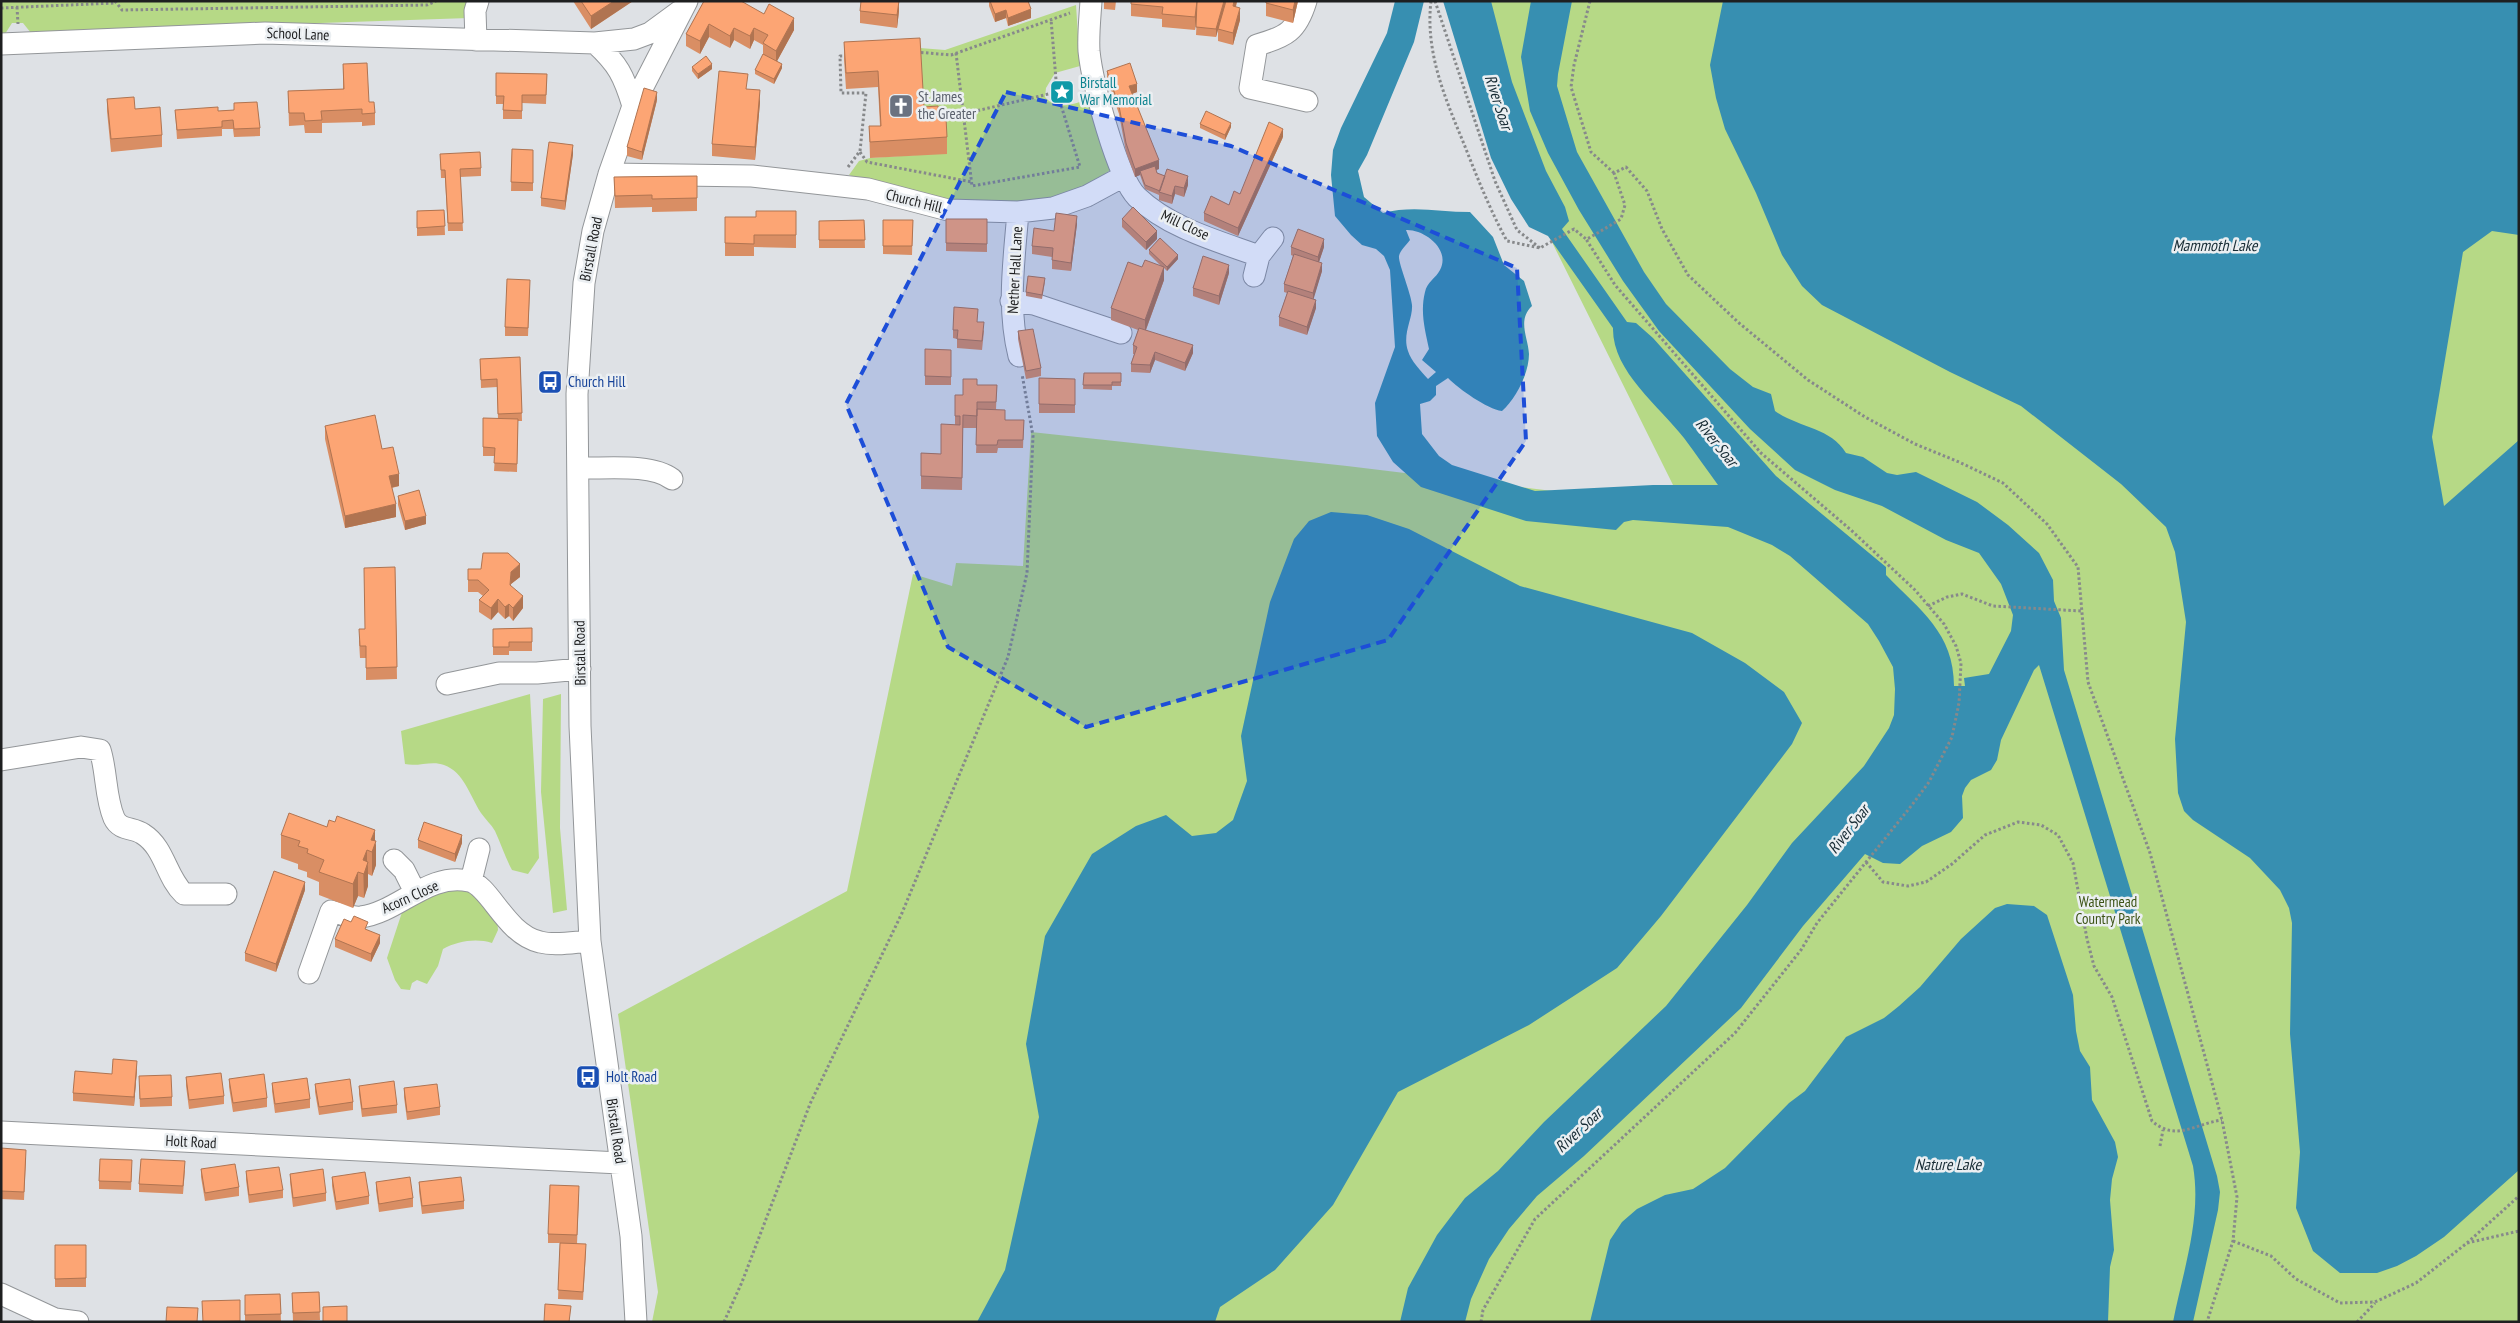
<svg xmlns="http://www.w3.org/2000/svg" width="2520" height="1323" font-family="'PT Sans Narrow',sans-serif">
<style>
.green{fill:#b6d986}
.water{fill:#378fb1;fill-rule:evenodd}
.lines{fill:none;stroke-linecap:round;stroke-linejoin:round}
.minor-casing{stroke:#939699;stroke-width:23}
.path{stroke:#87898b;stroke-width:3;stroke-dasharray:2.5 2.5;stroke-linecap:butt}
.minor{stroke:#fff;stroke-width:21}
.wall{fill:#d98e64}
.shaded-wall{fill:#b07451}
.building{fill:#fca574;stroke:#b07451}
.marked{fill:#1d4ed8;fill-opacity:0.2;stroke:#1d4ed8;stroke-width:4;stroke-dasharray:10 6;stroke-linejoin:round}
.labels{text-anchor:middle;stroke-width:5;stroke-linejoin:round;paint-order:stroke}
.street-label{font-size:15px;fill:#1e1f20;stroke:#ebeff2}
.culture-label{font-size:15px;fill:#0d838f;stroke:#ebeff2;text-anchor:start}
.worship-label{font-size:15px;fill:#5b616d;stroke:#ebeff2;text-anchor:start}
.transit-label{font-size:15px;fill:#164399;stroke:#ebeff2;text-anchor:start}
.park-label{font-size:15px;fill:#3c5315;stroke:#ebeff2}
.water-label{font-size:16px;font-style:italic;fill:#182c35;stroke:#ebeff2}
</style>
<rect width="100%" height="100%" fill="#dee1e5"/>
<path class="green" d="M1,1H469V18L31,33L23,23H12L5,34H1Z
M1483,1H2519V1322H652L658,1292L618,1014L847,891L913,574L952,586L956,563L1023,566L1031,432L1347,466L1684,507L1526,190Z
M1076,5L1080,66L1055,73L1046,88L1045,97C1058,112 1076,103 1092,98L1110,170C1042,227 926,203 849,175L859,161L870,158L947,153L924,123L920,48L945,50Z
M530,694L539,858L528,874L512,870C505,857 501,844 495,831C491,824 485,819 481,813C470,796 464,772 444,765C432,760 418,767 405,764L401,731Z
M561,694L560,828L567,910L553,913L541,792L543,699Z
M457,880L497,919L498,930L492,943C476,938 458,941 443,949L438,966L427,984L417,980L412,983L410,990L401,989L395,980L387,958L407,897Z"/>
<path class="water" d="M1395,1H1424L1414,42L1367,155L1358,171L1364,197L1383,213C1412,205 1440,212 1470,212L1493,237L1504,265L1524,281L1532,306C1517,320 1528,337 1529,354C1529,373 1516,399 1502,411C1487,409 1459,389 1448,378L1436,386V395L1430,401L1420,404L1422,434L1439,456L1452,465L1535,491L1653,485H1718C1707,470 1696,454 1684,438C1659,406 1612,371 1613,328L1548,236L1529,227L1511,199L1491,158L1443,1H1491L1512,82L1546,171L1565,207L1569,221L1562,229L1627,322L1636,323L1653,338L1776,476L1886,567V575C1920,610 1954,633 1954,686H1965L1964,678L1989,674L2011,631L2013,615L2001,584L1979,553L1946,540L1882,506L1835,490L1795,470L1750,429L1659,331L1623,281L1579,210L1548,153L1530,111L1521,57L1531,1H1572L1558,74L1557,86L1577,152L1644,272L1666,304L1730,369L1753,387L1771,394L1775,411C1799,428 1830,427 1846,453L1863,457L1887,473L1897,475L1916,472L1977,502L2008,525L2039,553L2053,580L2054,601L2061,618L2064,670L2217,1176L2220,1192L2218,1210L2193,1322H2173C2183,1271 2202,1218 2193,1166L2039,665L2034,670L2001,740L1997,760L1991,770L1971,780L1965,788L1962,796L1963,818L1951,832L1922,846L1900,864L1883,863L1865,854L1803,926L1741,1008L1584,1156L1537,1196L1509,1229L1489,1259L1471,1299L1465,1322H1400L1408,1288L1437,1235L1465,1198L1498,1171L1544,1122L1666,1006L1747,905L1792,843L1864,766L1889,728L1894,715L1895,689L1893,667L1879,641L1868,624L1790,556L1772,545L1728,527L1633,520L1624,522L1616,530L1526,521L1421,487L1393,462L1377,436L1375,403L1395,347L1390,270L1384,256L1376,249L1362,245L1351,235L1335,216L1331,175L1333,150L1341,128L1387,33ZM1406,230C1424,229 1451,249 1440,270C1436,278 1427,282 1425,292C1420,312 1425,330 1429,349L1422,360L1436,372L1428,379C1421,371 1411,361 1408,351C1402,334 1413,319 1412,305C1411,293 1398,263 1399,256C1400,251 1406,245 1410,240Z
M1723,1H2519V235L2492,231L2463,252L2432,437L2444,506L2519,440V1170L2444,1237L2416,1256L2397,1266L2377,1273H2340L2313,1251L2296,1208L2300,1152L2290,1034L2292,923L2289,908L2280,890L2250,858L2193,820L2184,811L2178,793L2175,739L2186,622L2175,552L2166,527L2121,484L2021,406L1950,372L1822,305L1802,286L1782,255L1756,193L1725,129L1716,98L1710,65Z
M1331,512L1367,515L1409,529L1520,586L1692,633L1745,663L1784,692L1802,723L1792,744L1661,916L1617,968L1529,1025L1398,1092L1333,1205L1275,1270L1220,1307L1215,1322H977L1005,1270L1039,1117L1026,1044L1045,936L1092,854L1136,826L1166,815L1192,836L1216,833L1233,820L1247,781L1241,736L1270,602L1294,539L1309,521Z
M2007,904L2034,906L2047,915L2073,995L2076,1031L2080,1051L2090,1067L2092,1100L2115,1142L2118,1157L2112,1179L2110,1200L2114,1250L2110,1267L2108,1322H1590L1610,1240L1622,1222L1637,1209L1665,1195L1693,1189L1725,1168L1789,1103L1805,1091L1846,1037L1884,1018L1899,1006L1920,987L1961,939L1995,908Z"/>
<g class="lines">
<defs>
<path id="minor" d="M1091,1C1090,17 1088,35 1089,51C1092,81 1117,177 1137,197C1169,228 1218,241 1259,256L1273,238
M1306,1C1297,31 1286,37 1257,45L1250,88L1307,101
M476,40L475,11L478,1
M595,43C618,64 624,76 633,106
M1,44L265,33L595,43L634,39L650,33L680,11
M609,174L752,176L868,189L948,210L1018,212L1053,208L1087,196L1124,176
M1018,212C1014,261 1007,308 1019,356
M1254,276L1259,256
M1011,301L1034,304L1121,333
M578,468C604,469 651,463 672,479
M447,684L499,673H537L580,669
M1,760L81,747L100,750C107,772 105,797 114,818C120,831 133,827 143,834C165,848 166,877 184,894H226
M394,860L404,870L415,892
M471,881L479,849
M309,973L331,911C341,914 351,918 361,917C399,912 428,872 469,881C490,885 505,934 540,942C555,946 574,942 590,941
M1,1132L620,1163
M1,1294L55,1319L78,1322
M636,1322L631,1236L590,941L580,726L577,394L584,283L593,231L609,174L633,106L687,1"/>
</defs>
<use href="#minor" class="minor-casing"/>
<path class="path" d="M115,1L122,10L427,5L436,1
M1431,1C1425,52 1445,98 1464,144C1477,177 1490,210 1507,241L1540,248L1574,229L1586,239L1589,238L1621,219L1625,205L1614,173L1626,167L1647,191L1662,229L1688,275L1739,323L1808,380L1865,417L1915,444L1959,462L2003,483L2047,524L2078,567L2088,682L2150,853L2222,1120L2237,1197L2233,1241L2207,1322
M1435,1L1495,181L1517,230L1540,248
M1590,1L1574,65L1571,87L1591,152L1614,173
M17,7L18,24
M1,8L115,3
M916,52L951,55L1070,13
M956,53L972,186L1080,167L1057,92L1051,19
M963,114L1057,92
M860,152L867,162L972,182
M848,167L860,151L866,93H841L840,56H848
M1928,606L1947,597L1962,594L1993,606L2081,611
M1866,862L1883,882L1908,886L1926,882L1952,864L1985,835L2018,822L2041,825L2058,835L2073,863L2087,939L2094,966L2112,997L2152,1121C2176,1142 2194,1124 2222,1120
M2160,1146L2163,1130
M2233,1241L2271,1256L2296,1279L2340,1303L2375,1302L2416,1283L2467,1243L2519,1196
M2467,1243L2519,1231
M724,1322L742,1282L810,1104L902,913L1008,657L1027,573L1033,436L1022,374
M1481,1322L1483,1310L1535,1219L1735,1033L1801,950L1817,923L1912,805L1929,782L1952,737L1959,703L1961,663L1956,646L1944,624L1915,590L1851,530L1761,453L1615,285L1586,239
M2357,1322L2375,1303"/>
<use href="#minor" class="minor"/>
</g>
<path class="wall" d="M573,1H633L591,29Z
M704,1L794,30L777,61L782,68L774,84L755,74V70L763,55V45L754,40L750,49L734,40L730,48L709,37L700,54L686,46V34Z
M899,1V11L897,28L860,23V11Z
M989,1H1028L1031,18L1008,26L1006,18L995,22L989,6Z
M1104,1H1116L1115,10L1104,9Z
M1131,1H1225V5L1226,1H1237L1236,7L1240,20L1233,45L1218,41V29L1222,14L1216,37L1196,35L1197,14L1195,30L1162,27V19L1131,16Z
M1266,1H1298L1293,23L1266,16Z
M844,42L924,107L939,119L947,137V154L870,158L869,126H880L878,87L846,89L844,59Z
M343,64L369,102L375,113V125L362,126V122L322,123V133H305L304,125L289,126L288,91L343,89Z
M692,67L712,69L698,79L692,71Z
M1107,71L1137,92L1132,94L1159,169L1156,170L1157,173L1188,185L1184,197L1175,194L1172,204L1159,200V195L1145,189L1140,175L1135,177L1126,152L1119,114L1107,79Z
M496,73L547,74L546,104L522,103V119H503V104H496Z
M747,89L760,102L755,160L712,156V144Z
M107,99L135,109L162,135V147L111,152L107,111Z
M657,100L642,160L627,156V147Z
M234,103L260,128V136L234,137L233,129H222V136L177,139L175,110L218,111L234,110Z
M1200,124L1231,127L1225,140L1200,128Z
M1283,137L1238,236L1204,221V213L1229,205L1240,194Z
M512,149L533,150V191H511Z
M440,154L481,168V176L460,177L463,231H448L445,178H441Z
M573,154L565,210L541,206V198Z
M697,176V211L652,212V207L615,208L614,177Z
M444,210L445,235L417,236V211Z
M796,211V248L754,247V256H725V217H756Z
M946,219H987V252L946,251Z
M1122,219L1157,239L1146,250L1122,227Z
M864,220L865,248H819V221Z
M883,220H913L912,255L883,254Z
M1077,224L1071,271L1052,269V257L1032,254V246L1054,231Z
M1291,247H1324L1319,262L1322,271L1313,299L1316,308L1307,335L1279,326V317L1287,293L1284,292V284L1293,256L1291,255Z
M1149,250L1178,259L1167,271L1164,268V280L1146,330L1193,353L1185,371L1155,360L1150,373L1131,372V364L1134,354H1133V345L1138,330L1111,320V308L1142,267H1162L1149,254Z
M1229,273L1219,305L1193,296V288Z
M1045,282L1042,299L1026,296V292Z
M530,288L528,336H505V327Z
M978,322L984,331L982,350L957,348V339L953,338V330Z
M1018,331L1041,368V376L1026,379L1018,339Z
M925,349L951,350V385H925Z
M520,357L522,421H518L517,472L494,471L495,456H483V418L498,419L497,387L481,388L480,359Z
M1084,373H1121V386H1112V390L1083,389Z
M1039,378L1075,379V413H1039Z
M977,385H997L996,409L1005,420H1024L1023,448H998L997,453H976L977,428H963L962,490L921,489V453L941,454L955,425V395H963Z
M325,426L382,449L399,486L392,488L396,517L345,528L325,439Z
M398,496L426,524L405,530L398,505Z
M395,567L397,679L366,680V658H360L359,641Z
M468,569L520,577L511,584V586L523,608L513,621L509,616L505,619L498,612L491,620L479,612V600L483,596L478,592H468Z
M532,628V651H509V655H493V629Z
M335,822L375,841L376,865L372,876L368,874V886L364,898L358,896L353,908L319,895V882L307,877V872L298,869V864L281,858V835L327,827Z
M418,840L462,843L455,862L418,848Z
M305,890L276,972L245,961V953Z
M368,930L380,943L371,962L335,947V939Z
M137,1069L134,1106L73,1101V1093L112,1074Z
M186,1077L224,1096V1104L189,1109L186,1086Z
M229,1079L267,1098V1107L233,1112L229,1087Z
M272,1083L310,1099V1108L275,1113L272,1091Z
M315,1084L353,1102V1110L319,1115L315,1092Z
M139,1085L172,1097V1106L140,1107Z
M359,1086L397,1105V1113L362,1117L359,1094Z
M404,1088L440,1107V1115L407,1120L404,1097Z
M1,1148L26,1158L24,1200L1,1199Z
M132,1168L131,1190L99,1189V1181Z
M201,1169L239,1187V1196L205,1201L201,1177Z
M185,1170L183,1194L139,1192V1184Z
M246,1171L283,1190V1198L249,1203L246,1180Z
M290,1174L326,1193V1201L293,1207L290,1182Z
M332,1177L369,1196V1204L336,1210L332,1186Z
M376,1182L413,1198V1207L379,1212L376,1190Z
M419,1182L464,1201V1209L422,1214L419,1191Z
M579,1194L577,1244L586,1252L583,1300L558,1299L560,1243H548V1234Z
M55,1245H86V1287H55Z
M319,1292L320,1320L293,1321L292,1293Z
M280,1294L281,1322H245V1295Z"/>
<path class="shaded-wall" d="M614,1H633L591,29V16Z
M899,1V11L897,28V15Z
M1197,1H1198L1195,30V17Z
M1224,1H1225V5L1216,37V29Z
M1234,1H1237L1233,18V6Z
M1295,1H1298L1293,23V10Z
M1240,8V20L1233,45V33Z
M1031,9V18L1008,26V18Z
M1006,10V18L995,22V14Z
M794,18V30L776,63V51Z
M709,24V37L700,54V41Z
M734,28V40L730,48V36Z
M754,28V40L750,49V36Z
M712,64V69L698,79V74Z
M782,64V68L774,84V79Z
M1137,84V92L1129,95V86Z
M760,90V102L755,160V147Z
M657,92V100L642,160V152Z
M1231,123V127L1225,140V135Z
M1283,129V137L1238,236V228Z
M573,145V154L565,210V201Z
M1159,160V169L1142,175L1140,171V175L1135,177V169Z
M1188,176V185L1184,197V188Z
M1175,186V194L1172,204V196Z
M1077,216V224L1071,271V263Z
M1157,231V239L1146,250V242Z
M1324,239V247L1318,265V257Z
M1178,255V259L1167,271V267Z
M1322,263V271L1313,301V293Z
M1229,265V273L1219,305V296Z
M1164,267V280L1145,332V320Z
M1316,300V308L1307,335V327Z
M1193,345V353L1185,371V363Z
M1155,352V360L1150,373V365Z
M399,474V486L389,488V476Z
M396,504V517L345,528V516Z
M426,516V524L405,530V521Z
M520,564V577L511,584L510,598L511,572Z
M523,596V608L513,621V608Z
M498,599V612L491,620V608Z
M509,604V616L505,619V607Z
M375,830V845L376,841V865L372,876V852L371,840Z
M462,835V843L455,862V854Z
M367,850V867L368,862V886L364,898L363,860Z
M358,872V896L353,908V884Z
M305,882V890L276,972V964Z
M380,935V943L371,962V954Z
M137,1061V1069L134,1106V1097Z"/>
<path class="building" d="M581,1H614L591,16Z
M704,1H741L764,14L769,4L794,18L776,51L763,43L768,35L754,28L750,36L734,28L730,36L709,24L700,41L686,34Z
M861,1H899L897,15L860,11Z
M990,1H1028L1031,9L1008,18L1006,10L995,14Z
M1131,1H1197L1195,17L1162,14L1163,7L1131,4Z
M1197,1H1224L1216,29L1196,27Z
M1226,1H1234L1233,6L1240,8L1233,33L1218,29Z
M1266,1H1295L1293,10L1266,3Z
M920,38L924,107L938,106L939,119L946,118L947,137L870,142L869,126H881L878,71L846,73L844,42Z
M763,54L782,64L774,79L755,70Z
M706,56L712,64L698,74L692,67Z
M367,63L369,102H374L375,113L362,114V109L321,111L322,120L305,121L304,113H289L288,91L344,89L343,64Z
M1130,63L1137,84L1129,86L1159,160L1135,169L1126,143L1119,106L1107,71Z
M719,71L748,74L746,89L760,90L755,147L712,144Z
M496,73L547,74L546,95H522V111L503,110L504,96H496Z
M644,88L657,92L642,152L627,147Z
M134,97L135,109L160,107L162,135L111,139L107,99Z
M257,102L260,128L234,129L233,120L222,121V127L177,130L175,110L218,107V111L234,110V103Z
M1206,111L1231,123L1225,135L1200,124Z
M1269,122L1283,129L1238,228L1204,213L1211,196L1229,205L1234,191L1240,194Z
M549,142L573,145L565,201L541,198Z
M512,149L533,150V183L511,182Z
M480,152L481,168L460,169L463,223H448L445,170H441L440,154Z
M1155,166L1157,173L1165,176L1160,191L1145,185L1140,171Z
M1167,169L1188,176L1184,188L1175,186L1172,196L1159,192Z
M697,176V198L652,199V195L615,196L614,177Z
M1133,207L1157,231L1146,242L1122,219Z
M444,210L445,226L417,228V211Z
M756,211H796V235H754V244L725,243V217H756Z
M1056,213L1077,216L1071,263L1052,260L1053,248L1032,246L1034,228L1054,231Z
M946,219H987V244L946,243Z
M864,220L865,240H819V221Z
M883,220H913L912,246H883Z
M1298,229L1324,239L1318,257L1291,247Z
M1160,238L1178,255L1167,267L1149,250Z
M1294,254L1322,263L1313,293L1284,284Z
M1203,256L1229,265L1219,296L1193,288Z
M1145,260L1164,267L1145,320L1111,308L1128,262L1142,267Z
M1028,276L1045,278L1042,295L1026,292Z
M507,279L530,280L528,328L505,327Z
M1288,291L1316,300L1307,327L1279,317Z
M954,307L978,309L977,322H984L982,341L957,339L958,330H953Z
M1139,328L1193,345L1185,363L1155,352L1150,365L1131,364L1137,347L1133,345Z
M1033,329L1041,368L1026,371L1018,331Z
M925,349L951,350V377L925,376Z
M520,357L522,413L498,414L497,379L481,380L480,359Z
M1084,373H1121V382H1112V385H1083Z
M1039,378L1075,379V405L1039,404Z
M963,379H977V385H997L996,402H977V416L963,415L962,478L921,476V453L941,454V424L960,425V416H955V395H963Z
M977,409L1005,410V420H1024L1023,440H998L997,445H976Z
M375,415L382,449L393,447L399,474L389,476L396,504L345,516L325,426Z
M483,418L518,419L517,464L494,463L495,448L483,447Z
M419,490L426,516L405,521L398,496Z
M483,553H508L520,564L511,572L510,585L523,596L513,608L509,604L505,607L498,599L491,608L479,600L489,590L478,580H468V569H481Z
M395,567L397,667L366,668V646H360L359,629H365L364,568Z
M532,628V642H509V647H493V629Z
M289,813L327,827L329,820L335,822L337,816L375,830L371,840L376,841L372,852L367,850L363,860L368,862L364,874L358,872L353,884L319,872L324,860L307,853L308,849L298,846L300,841L281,835Z
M424,822L462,835L455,854L418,840Z
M274,871L305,882L276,964L245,953Z
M354,916L368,922L365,929L380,935L371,954L335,939L344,919L351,922Z
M113,1059L137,1061L134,1097L73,1093L75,1071L112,1074Z
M221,1073L224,1096L189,1100L186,1077Z
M264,1074L267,1098L233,1103L229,1079Z
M171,1075L172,1097L140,1099L139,1076Z
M307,1078L310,1099L275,1104L272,1083Z
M350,1079L353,1102L319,1107L315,1084Z
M394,1081L397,1105L362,1109L359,1086Z
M437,1084L440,1107L407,1112L404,1088Z
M1,1148L26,1150L24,1192L1,1191Z
M100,1159L132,1160L131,1182L99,1181Z
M141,1159L185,1161L183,1186L139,1184Z
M235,1164L239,1187L205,1193L201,1169Z
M279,1167L283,1190L249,1195L246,1171Z
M323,1169L326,1193L293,1198L290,1174Z
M365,1172L369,1196L336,1202L332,1177Z
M410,1177L413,1198L379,1204L376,1182Z
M461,1177L464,1201L422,1206L419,1182Z
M550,1185L579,1186L577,1235L548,1234Z
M560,1243L586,1244L583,1292L558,1290Z
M55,1245H86V1278L55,1279Z
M319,1292L320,1312L293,1313L292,1293Z
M280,1294L281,1314L245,1315V1295Z
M240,1300V1321L203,1322L202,1301Z
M545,1304L571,1306L569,1322H544Z
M347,1306V1322H323V1307Z
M167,1307L198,1308L197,1322H166Z"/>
<path class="marked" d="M1006,92L1231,146L1517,268L1526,441L1388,640L1086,727L948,647L846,404Z"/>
<defs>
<symbol id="sight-square" viewBox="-11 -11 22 22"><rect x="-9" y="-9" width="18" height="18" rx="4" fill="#0f9aa8" stroke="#ebeff2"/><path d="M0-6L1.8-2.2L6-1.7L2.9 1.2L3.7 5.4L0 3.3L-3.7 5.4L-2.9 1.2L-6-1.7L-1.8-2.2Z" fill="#fff"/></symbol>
<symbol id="church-square" viewBox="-11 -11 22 22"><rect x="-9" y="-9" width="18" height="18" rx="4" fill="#6b7280" stroke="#ebeff2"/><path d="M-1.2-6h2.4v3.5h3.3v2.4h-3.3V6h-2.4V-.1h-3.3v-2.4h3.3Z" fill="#fff"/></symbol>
<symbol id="bus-square" viewBox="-11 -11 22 22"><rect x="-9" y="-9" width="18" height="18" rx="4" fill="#1a4fb4" stroke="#ebeff2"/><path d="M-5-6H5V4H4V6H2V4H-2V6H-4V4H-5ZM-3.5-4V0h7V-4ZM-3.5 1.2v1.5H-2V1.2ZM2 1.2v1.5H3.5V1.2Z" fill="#fff"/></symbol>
</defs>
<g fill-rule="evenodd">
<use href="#sight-square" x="1048" y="78" width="28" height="28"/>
<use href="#church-square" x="887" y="92" width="28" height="28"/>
<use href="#bus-square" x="536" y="368" width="28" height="28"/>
<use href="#bus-square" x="574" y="1063" width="28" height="28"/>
</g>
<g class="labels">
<g class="street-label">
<text transform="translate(298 34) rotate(2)" y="5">School Lane</text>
<text transform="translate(914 201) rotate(14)" y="5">Church Hill</text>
<text transform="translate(1185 225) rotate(25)" y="5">Mill Close</text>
<text transform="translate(591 249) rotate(-79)" y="5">Birstall Road</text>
<text transform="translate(1015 270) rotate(-87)" y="5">Nether Hall Lane</text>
<text transform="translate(580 653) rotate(-91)" y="5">Birstall Road</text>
<text transform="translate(410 897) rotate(-24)" y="5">Acorn Close</text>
<text transform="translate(616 1131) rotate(82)" y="5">Birstall Road</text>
<text transform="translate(191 1142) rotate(3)" y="5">Holt Road</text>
</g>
<g class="culture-label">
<text x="1080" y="88">Birstall<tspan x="1080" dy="17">War Memorial</tspan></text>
</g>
<g class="worship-label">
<text x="918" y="102">St James<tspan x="918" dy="17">the Greater</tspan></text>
</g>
<g class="transit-label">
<text x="568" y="387">Church Hill</text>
<text x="606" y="1082">Holt Road</text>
</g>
<g class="park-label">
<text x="2108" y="907">Watermead<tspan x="2108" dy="17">Country Park</tspan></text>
</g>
<g class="water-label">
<text transform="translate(1499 102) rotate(72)" y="6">River Soar</text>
<text x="2215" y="251">Mammoth Lake</text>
<text transform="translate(1717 442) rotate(51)" y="6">River Soar</text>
<text transform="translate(1848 829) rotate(-52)" y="6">River Soar</text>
<text transform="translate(1578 1130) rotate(-43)" y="6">River Soar</text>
<text x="1948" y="1170">Nature Lake</text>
</g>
</g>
<rect width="2520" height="1323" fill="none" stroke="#1e1f20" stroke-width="5"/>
</svg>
